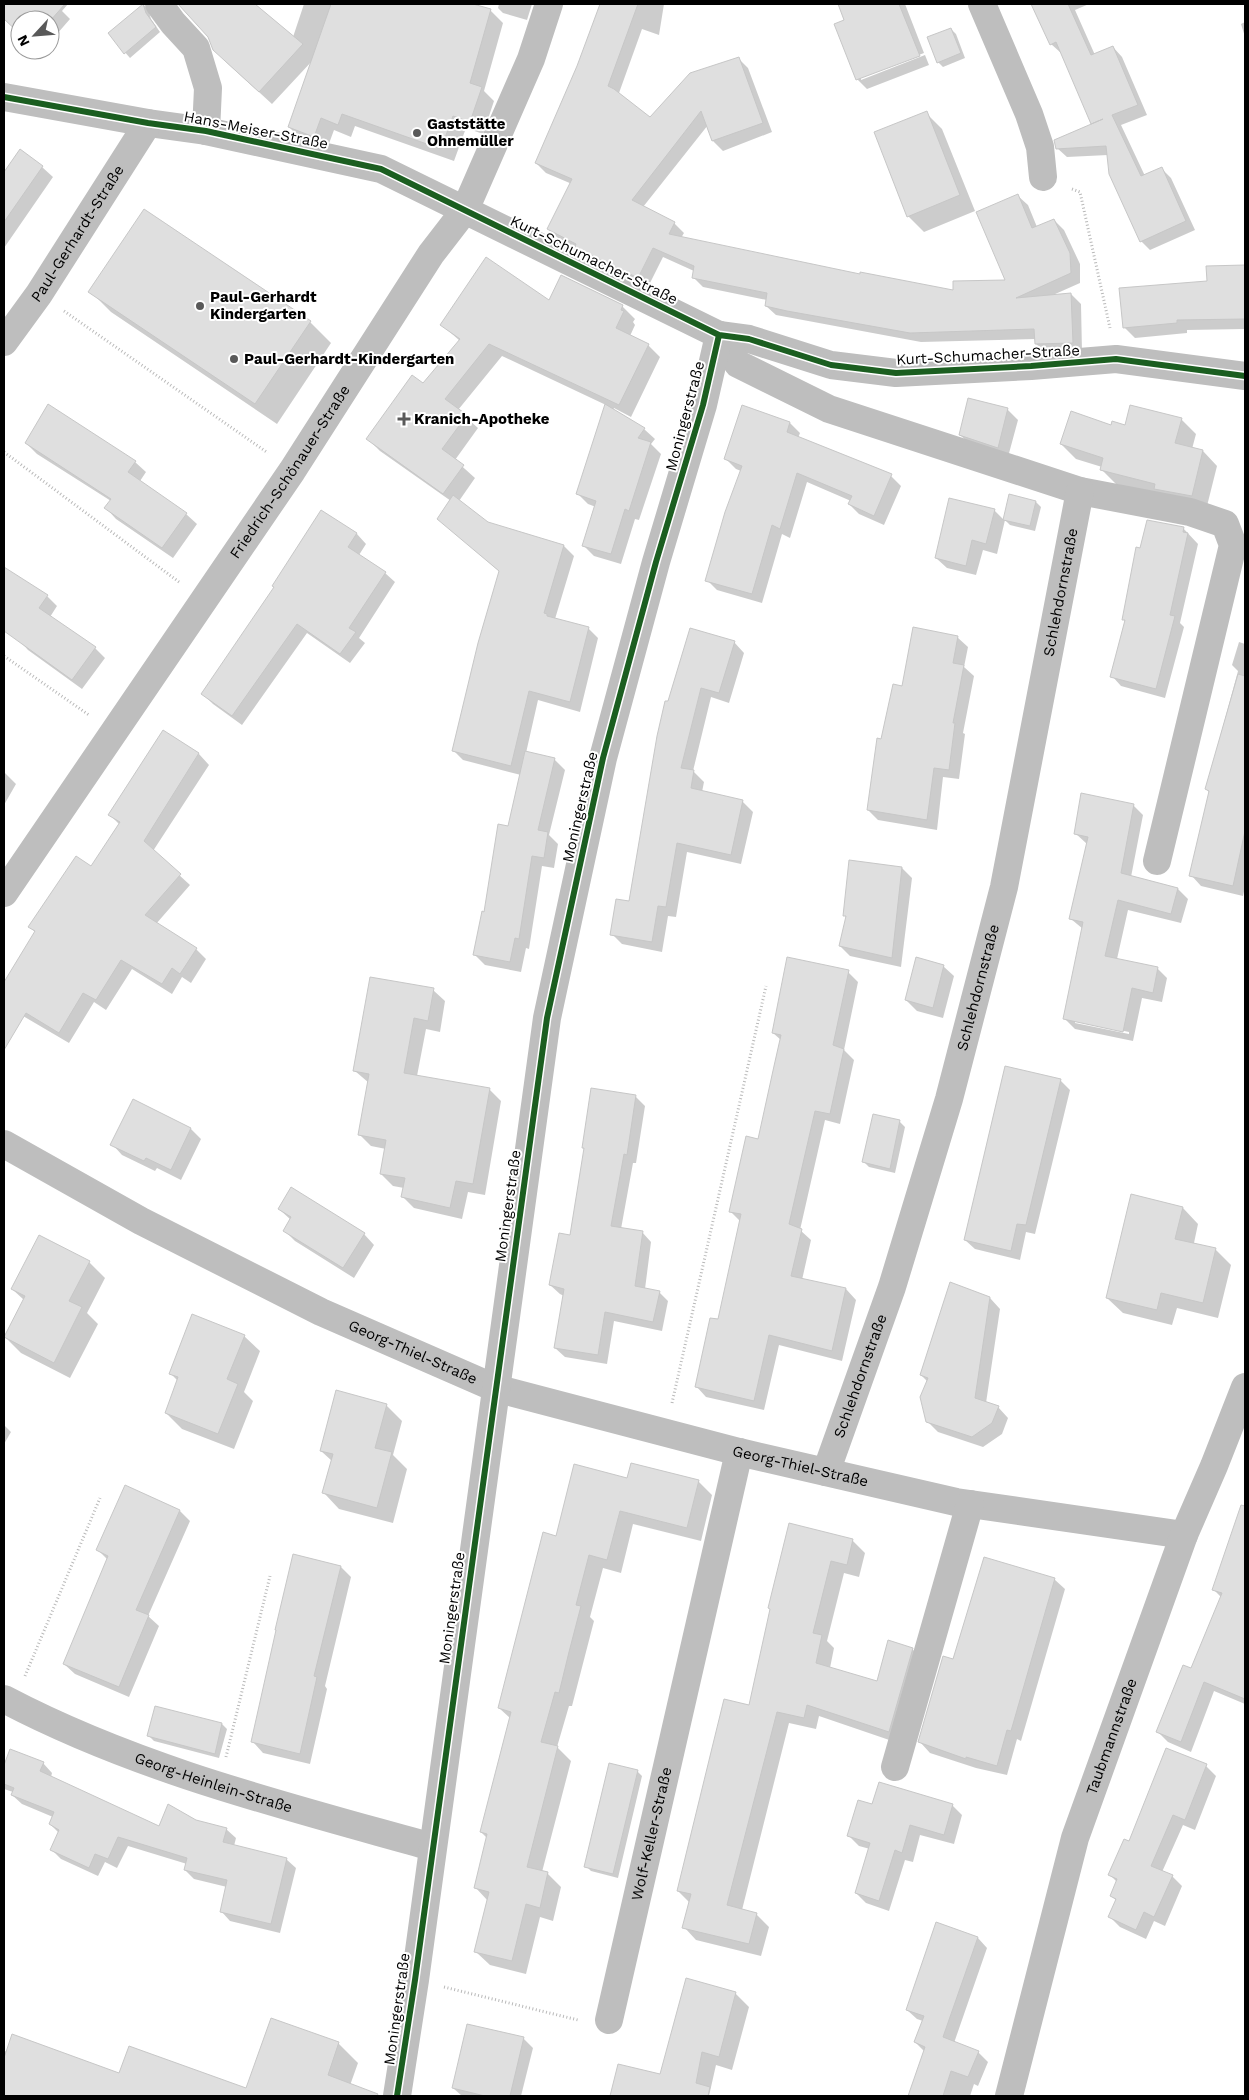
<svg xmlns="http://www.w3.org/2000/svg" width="1249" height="2100" font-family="'Work Sans',sans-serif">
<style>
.shadow{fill:#0003;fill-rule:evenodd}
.building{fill:#dfdfdf;stroke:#c7c7c7}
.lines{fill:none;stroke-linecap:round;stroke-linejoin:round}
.path{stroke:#b9b9b9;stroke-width:3;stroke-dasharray:1 2.5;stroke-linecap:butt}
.minor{stroke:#bebebe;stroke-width:28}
.cycleway-casing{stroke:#fff;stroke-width:9}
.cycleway{stroke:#1b5e20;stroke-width:6}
.poi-dot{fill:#595959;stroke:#fff;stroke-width:2}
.labels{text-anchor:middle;stroke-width:4;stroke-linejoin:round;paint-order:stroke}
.poi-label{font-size:15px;font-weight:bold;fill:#000;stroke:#fff;text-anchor:start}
.street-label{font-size:15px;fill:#000;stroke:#fff}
</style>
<rect width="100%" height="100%" fill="#fff"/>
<path class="shadow" d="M4,4H68L62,11L70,19L50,42V20H20V33L4,18Z
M179,4H220L223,7L226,4H253L293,37L304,4H468L490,10L503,23L484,91L494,101L483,134L466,128L454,161L355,126L351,137L334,130L327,149L302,140L289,127L313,60L272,104L227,63L209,37Z
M499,4H532L527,20L503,13L498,8Z
M602,4H664L659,35L642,29L619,93L650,119L738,58L748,68L772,132L723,151L713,141L708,125L643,207L674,223L684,233L681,238L861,275L955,291L1007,281L1018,196L1028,205L1037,227L1054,220L1064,230L1080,264V283L1053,295L1071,294L1081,304L1082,352L1046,353L1036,344V339L921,342L776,315L766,306L767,300L703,287L693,277L694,271L663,257L648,287L586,256L580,250L558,238L548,229L572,184L546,173L536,163L579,66Z
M839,4H905L924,53L861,77V80L925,55L929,65L867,89L857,79L836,25L845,21Z
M1033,4H1089L1075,10L1095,55L1113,47L1122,57L1147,115L1121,125L1145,176L1162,169L1171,178L1195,230L1150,250L1141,241L1108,155L1067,157L1057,148L1094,125L1062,53H1061L1051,44Z
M144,5L148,9L151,19L160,32L130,58L109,34Z
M1245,22V37L1241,24Z
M951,29L956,34L965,58L943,67L938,62Z
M926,113L942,129L975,211L924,232L908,216Z
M20,151L42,167L53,177L4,248V175Z
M144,210L310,322L331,343L277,424L111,312L90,291Z
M1245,266V329L1187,330V333L1135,338L1124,327L1208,282V267Z
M550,302L622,306L635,319L633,322L635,325L630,336L648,345L660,357L631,417L614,408L613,410L644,429L655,439L651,444L661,454L639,520L635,519L621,564L594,556L584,546L596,507L588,504L578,494L606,405L502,356L458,410L478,428L455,460L475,478L459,501L487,523L564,546L574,556L555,619L588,628L598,638L580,712L538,700L526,753L554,759L565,770L549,835L558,844L554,868L542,866L529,949L526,948L521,972L485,965L475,955L509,827L521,775L463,760L453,750L500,572L439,519L451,501L380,451L368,439L424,385L460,341L442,325Z
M1007,409L1018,420L1008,457L971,445L960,435Z
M1181,419L1196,434L1192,449L1203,451L1217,466L1206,510L1116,484L1101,469L1102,467L1076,459L1061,444L1112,426H1126Z
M790,423L800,433L798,438L891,476L901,486L884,525L859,514L849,504L851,501L807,482L790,538L782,534L762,603L717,590L707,580L741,471L736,469L726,459Z
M26,443L135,462L146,472L140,481L186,514L197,524L173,558L116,519L106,508L111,501L37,454Z
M1010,496L1036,502L1041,507L1035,531L1010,525L1005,520L997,554L983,550L976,575L947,568L936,558L950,499L994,510L1004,520Z
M322,511L357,534L366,544L359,555L385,573L395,582L359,638L365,643L350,663L307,633L242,725L213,704L203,694L275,587Z
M1183,528L1198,544L1180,623L1184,627L1165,698L1121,686L1112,676L1126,622L1123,619L1141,549Z
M4,569L47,596L57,606L50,617L95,648L105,658L82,689L28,650L19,640L21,637L4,626Z
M957,637L968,647L964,667L974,676L963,733L965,734L959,779L943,777L937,830L878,820L868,810L882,740Z
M734,642L744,653L729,703L711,697L693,771L704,782L702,792L742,801L753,812L741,864L687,852L676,917L668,916L662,952L622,944L612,934L630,902L668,703Z
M1239,642L1245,644V887L1243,896L1201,886L1191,875L1210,793L1206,789L1238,671L1232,665Z
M163,732L199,754L209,765L153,851L190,885L156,924L196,949L206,959L191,983L182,977L172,994L132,969L106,1010L94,1002L69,1043L6,1006L4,1004V984L36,933L30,927L92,868L120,825L110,815Z
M4,772L16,784L4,805Z
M1133,805L1143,815L1131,877L1178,889L1188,899L1181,923L1128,910L1117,959L1157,968L1167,978L1162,1002L1142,998L1133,1041L1075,1029L1065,1019L1083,929L1071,919L1087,844L1075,833ZM1075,1021L1129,1032V1034L1075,1023Z
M850,862L902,868L912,878L901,967L850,956L840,946L847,918L844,915Z
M943,966L954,976L943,1018L917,1011L906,1000Z
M848,972L858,982L844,1050L854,1060L840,1124L825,1120L800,1230L811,1240L802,1280L846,1289L856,1300L842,1361L779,1345L764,1410L706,1397L696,1386L719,1321L741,1222L730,1211L759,1141L781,1040L773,1033Z
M433,990L445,1001L440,1032L426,1029L417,1076L489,1089L501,1101L485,1195L468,1192L462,1219L414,1208L402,1196L404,1188L393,1186L381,1174L386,1149L371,1146L359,1134L369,1083L355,1071Z
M1005,1068L1061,1081L1070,1090L1035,1234L1026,1232L1020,1260L975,1249L965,1240Z
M635,1096L645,1106L636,1163H633L621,1229L642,1232L651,1242L645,1289L659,1292L668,1301L662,1331L614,1321L607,1364L565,1357L555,1348L564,1296L560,1294L550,1285L571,1236L585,1150L583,1148Z
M133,1101L191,1129L201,1139L181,1180L157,1168L155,1171L122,1155L112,1144Z
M900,1122L905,1127L895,1173L869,1167L864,1162Z
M1183,1208L1198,1224L1194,1243L1215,1249L1231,1265L1218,1318L1177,1308L1172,1325L1123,1313L1107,1298Z
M279,1209L364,1234L374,1245L354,1278L295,1241L284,1230L291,1220Z
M89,1262L105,1278L87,1313L98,1324L70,1378L21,1353L5,1337L24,1300L12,1289Z
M990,1298L1000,1309L986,1403L998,1407L1008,1418L1002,1434L983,1447L938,1432L927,1421L928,1382L921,1375Z
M244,1336L260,1351L244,1392L253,1401L234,1449L182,1429L166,1413L178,1381L170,1373Z
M386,1405L402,1421L393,1455L407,1469L393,1523L339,1509L324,1493L332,1461L321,1451Z
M4,1425L11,1432L4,1444Z
M628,1479L698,1481L712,1495L701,1541L633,1524L621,1573L603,1568L590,1617L594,1621L572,1706H569L557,1747L571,1761L542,1872L547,1873L561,1887L553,1921L540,1917L526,1974L490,1965L476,1952L488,1901L475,1887L487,1838L481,1832L511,1719L499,1708L556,1537Z
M180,1511L190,1521L148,1616L159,1626L129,1697L75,1674L64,1664L108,1560L98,1550Z
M1235,1526L1245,1530V1704L1214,1691L1191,1752L1168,1742L1158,1732L1192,1670L1222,1598L1213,1589Z
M852,1540L865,1553L859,1577L844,1573L827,1641L834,1648L830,1668L877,1683L912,1649L925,1661L901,1744L819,1716L816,1729L789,1723L742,1910L756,1914L769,1927L761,1956L696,1940L684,1927L690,1903L678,1891L749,1707L771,1610Z
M341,1567L351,1577L325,1686L327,1689L310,1764L263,1753L253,1742Z
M1054,1579L1065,1589L1021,1741L1017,1739L1007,1775L976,1768L930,1753L920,1742L954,1661Z
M156,1707L222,1724L227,1729L219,1758L154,1741L149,1736Z
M43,1763L52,1773L51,1777L159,1828L195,1821L226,1829L236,1838L234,1846L286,1859L296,1868L280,1933L230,1921L221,1911L227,1887L194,1879L185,1870L187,1864L128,1846L117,1868L105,1862L98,1876L61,1859L51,1849L59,1833L50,1824L53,1817L22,1804L12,1795L13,1792L4,1789V1764Z
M1206,1766L1216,1776L1195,1830L1183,1825L1162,1872L1172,1876L1182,1886L1165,1926L1154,1921L1146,1939L1120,1927L1110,1917L1117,1901L1111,1896L1117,1882L1109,1874Z
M637,1771L642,1776L618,1878L591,1871L586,1866Z
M873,1805H952L962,1815L954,1844L920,1835L913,1862L905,1860L889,1911L866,1903L856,1893L870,1849L859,1846L849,1836Z
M937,1924L978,1938L987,1948L954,2043L978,2052L988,2062L978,2086L974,2084L970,2096H909L925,2052L915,2042L923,2021L917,2019L907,2010Z
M735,1993L749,2007L732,2070L716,2065L709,2096H611L619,2065L661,2076Z
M523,2038L533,2048L521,2096H462L453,2088Z
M338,2043L358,2063L348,2091L354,2096H4V2051L120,2074L247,2090Z"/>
<path class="building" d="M4,4H65L50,21L20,20V34L4,19Z
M143,4L146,13L156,27L124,54L108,33Z
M178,4H255L303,44L259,92L213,50L208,37Z
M331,4H473L491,9L470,83L482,87L470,122L453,116L441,149L342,114L338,125L321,118L314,137L288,127Z
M600,4H638L608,86L614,89L650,117L690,73L739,57L763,123L712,141L701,111L632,200L675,222L669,234L860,274V272L953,290V281L1005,280L976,212L1018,194L1032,228L1054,219L1070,253L1071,273L1016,298L1071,293L1073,343L1035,344L1034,329L910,333L787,311L765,306L767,293L692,278L694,266L653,248L638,278L575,247L576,244L547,229L572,179L535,163L577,66Z
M838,4H899L920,56L856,80L834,24L844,20Z
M1031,4H1068L1091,55L1113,46L1138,105L1112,115L1141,176L1162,167L1186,221L1140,242L1109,174L1106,146L1056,149L1054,140L1103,119L1091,124L1056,42L1050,45Z
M951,28L961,53L937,63L927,37Z
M927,111L960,195L907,217L874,132Z
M20,149L43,166L4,222V172Z
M144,209L311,321L255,404L88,292Z
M486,257L549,300L561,275L623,305L621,310L624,311L616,328L649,344L619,405L489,344L445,399L467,415L442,449L464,465L443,494L366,439L412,375L423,383L460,339L440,325Z
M1245,265V319L1177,320V323L1123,328L1119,288L1207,281L1206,266Z
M968,398L1008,408L998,448L959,435Z
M48,404L136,461L128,472L187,513L162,548L104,508L111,499L25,443Z
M605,404L645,428L638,438L651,442L629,511L625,509L611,554L582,546L596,501L576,494Z
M742,405L790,422L787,432L892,474L874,516L848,504L852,496L797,473L780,529L772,525L752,594L705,581L725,512L742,466L724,459Z
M1130,405L1182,418L1175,443L1203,450L1192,496L1154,489L1155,484L1100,470L1103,458L1060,444L1071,411L1111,425L1112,421L1125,425Z
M1009,494L1036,501L1030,526L1003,520Z
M453,495L488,522L564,545L544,613L547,614V616L589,627L570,702L529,691L511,766L452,751L478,643L499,571L437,519Z
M949,498L995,509L986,544L972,540L966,566L935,558Z
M321,510L357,533L348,547L386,572L349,628L356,632L340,654L297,624L232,716L201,694L274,587L272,586Z
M1147,520L1184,527L1183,532L1188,533L1170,615L1175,616L1156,689L1110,677L1125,620H1122L1136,547L1140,548Z
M4,567L48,595L39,608L96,647L72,680L4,631Z
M913,627L958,636L953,663L964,665L953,723H955L949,770L934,768L927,820L867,810L877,738L881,739L893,684L902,686Z
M690,628L735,641L719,693L701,688L681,768L694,770L691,788L743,800L731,855L677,843L666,907L658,906L652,942L610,935L616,899L629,901L657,736L665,701H668Z
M1238,674L1245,676V831L1233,886L1189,876L1209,791L1205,789Z
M163,730L199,753L144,841L181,874L145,915L197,948L180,974L172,968L162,984L121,960L96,1000L83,993L59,1033L26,1013L4,1050V982L35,931L28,927L76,856L91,866L120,822L108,815Z
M525,751L555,758L538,830L548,832L544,858L532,856L519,939L515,938L510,962L473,955L482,911L484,912L498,824L508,826Z
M1081,793L1134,804L1121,873L1178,888L1171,914L1118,900L1105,956L1158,967L1153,993L1132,988L1123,1032L1063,1019L1083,922L1069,919L1088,837L1074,834Z
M849,860L902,867L892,958L839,946L846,916H843Z
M787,957L849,970L833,1045L844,1049L830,1114L815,1111L789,1224L802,1229L791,1276L846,1288L832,1351L769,1335L754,1401L695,1387L710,1318L718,1319L741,1214L729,1212L746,1136L758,1139L774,1066L781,1035L772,1033Z
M916,957L944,965L933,1008L905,1000Z
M370,977L434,988L428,1021L414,1018L404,1073L490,1088L473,1184L456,1181L450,1208L401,1197L405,1178L380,1174L386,1140L358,1135L369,1074L353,1071Z
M1005,1066L1061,1079L1026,1225L1017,1224L1011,1251L964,1240Z
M591,1088L636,1095L627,1155L624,1154L611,1226L643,1231L635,1286L660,1291L653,1322L605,1312L598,1355L554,1348L564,1289L549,1285L559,1233L570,1235L584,1148H582Z
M133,1099L191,1128L171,1170L146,1158L144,1161L110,1145Z
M873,1114L900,1120L890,1169L862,1162Z
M291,1187L365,1233L343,1268L283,1231L291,1217L278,1209Z
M1131,1194L1183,1207L1175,1239L1216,1248L1203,1303L1161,1293L1157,1310L1106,1298Z
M39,1235L90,1261L69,1301L82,1307L54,1363L4,1337L25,1296L11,1289Z
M950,1282L990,1297L975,1398L999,1406L992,1423L972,1437L926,1422L920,1397L928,1378L920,1375Z
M192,1314L245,1335L227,1379L238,1384L218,1434L165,1413L178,1377L169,1374Z
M336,1390L387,1404L375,1448L392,1452L377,1508L322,1493L333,1454L320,1451Z
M631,1463L699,1480L687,1528L620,1511L607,1560L589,1555L576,1605L581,1606L569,1652L559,1693L555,1692L541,1742L558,1746L527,1867L548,1872L540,1908L526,1904L512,1961L474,1952L489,1892L474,1888L487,1834L480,1832L511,1712L498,1708L543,1532L556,1536L574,1464L627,1478Z
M125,1485L180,1510L136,1610L149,1615L119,1687L63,1664L108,1556L96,1550Z
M1241,1505L1245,1506V1699L1204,1682L1181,1742L1156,1732L1183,1665L1191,1668L1222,1593L1212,1590Z
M789,1523L853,1539L847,1565L831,1561L813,1633L822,1635L816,1663L877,1681L888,1640L913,1648L889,1732L807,1705L804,1718L777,1712L727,1905L757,1913L749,1944L682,1928L691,1894L677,1891L724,1699L749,1705L770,1609L768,1608Z
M293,1554L341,1566L314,1676L317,1677L300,1754L251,1742L276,1630H275Z
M984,1557L1055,1578L1011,1731L1007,1730L997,1766L966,1757V1759L918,1742L943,1656L953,1659Z
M155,1706L222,1723L215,1754L147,1736Z
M1166,1748L1207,1764L1185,1820L1173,1815L1151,1866L1173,1875L1154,1917L1144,1912L1136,1930L1108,1917L1116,1899L1110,1896L1117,1879L1108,1875L1124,1839L1129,1841Z
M10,1749L44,1762L40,1771L159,1826L168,1804L196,1820L227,1828L223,1842L287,1858L271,1924L220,1912L227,1880L184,1870L187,1858L118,1837L108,1859L95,1854L89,1868L50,1850L59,1830L49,1824L54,1812L11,1795L14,1788L4,1784V1765Z
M609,1763L638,1770L613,1874L584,1867Z
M879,1782L953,1804L944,1835L910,1825L902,1853L895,1850L879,1901L855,1893L870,1843L847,1836L858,1800L872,1804Z
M936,1922L978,1937L943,2037L979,2051L968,2077L951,2071L943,2096H908L925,2047L914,2042L924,2016L906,2010Z
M686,1978L736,1992L719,2057L702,2052L696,2083L710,2087L708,2096H610L618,2064L660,2074Z
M271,2018L339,2042L328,2075L378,2094L377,2096H4V2058L12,2034L119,2073L129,2046L246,2088Z
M467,2024L524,2037L510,2096H485L452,2088Z"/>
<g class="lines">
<path class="path" d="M1072,189L1080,192L1110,328
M64,311L268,453
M4,452L179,582
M4,656L89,715
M672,1403L766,986
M25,1676L100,1498
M226,1757L270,1576
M444,1987L578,2020"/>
<g class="minor">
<path d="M159,4L173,23L196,48L208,88L206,131"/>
<path d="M982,4L1029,114L1040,147L1043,177"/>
<path d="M4,97L148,123L206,131L381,169L719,335L749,339L831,365L896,373L1031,366L1116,359L1245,376"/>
<path d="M719,335L738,364L829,409L1080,491L1190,512L1225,524L1233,545L1157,861"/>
<path id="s1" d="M4,342L39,294L148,123"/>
<path id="s2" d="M4,893L292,471L431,254L465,210L531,59L549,4"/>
<path id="s3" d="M4,1144L141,1221L321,1312L495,1388L739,1452L956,1502L1184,1535"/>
<path id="s4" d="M826,1472L892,1287L949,1099L1004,887L1080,491"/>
<path id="s5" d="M4,1699C139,1770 286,1806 432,1847"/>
<path d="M895,1767L970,1504"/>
<path id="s6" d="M609,2020L739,1452"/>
<path d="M397,2096L415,1980L547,1018L603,758L656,562L703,405L719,335"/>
<path id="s7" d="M1009,2096L1075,1838L1184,1535L1214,1466L1245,1387"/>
</g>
<defs>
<path id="cycleway" d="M4,97L148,123L206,131L381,169L719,335L749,339L831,365L896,373L1031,366L1116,359L1245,376
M397,2096L415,1980L547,1018L603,758L656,562L703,405L719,335"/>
</defs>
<use href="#cycleway" class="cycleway-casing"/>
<use href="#cycleway" class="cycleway"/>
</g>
<g class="poi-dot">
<circle cx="417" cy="133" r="5"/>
<circle cx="200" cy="306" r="5"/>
<circle cx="234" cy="359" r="5"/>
<path d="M401.5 411.5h5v5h5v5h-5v5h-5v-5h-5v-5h5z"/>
</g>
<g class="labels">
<g class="poi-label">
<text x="427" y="129">Gaststätte<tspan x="427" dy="17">Ohnemüller</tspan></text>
<text x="210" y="302">Paul-Gerhardt<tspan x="210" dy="17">Kindergarten</tspan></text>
<text x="244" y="364">Paul-Gerhardt-Kindergarten</text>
<text x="414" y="424">Kranich-Apotheke</text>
</g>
<g class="street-label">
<text transform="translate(256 130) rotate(11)" y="5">Hans-Meiser-Straße</text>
<text dy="5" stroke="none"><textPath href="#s1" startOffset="131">Paul-Gerhardt-Straße</textPath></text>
<text transform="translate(594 260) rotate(26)" y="5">Kurt-Schumacher-Straße</text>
<text transform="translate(988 355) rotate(-3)" y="5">Kurt-Schumacher-Straße</text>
<text transform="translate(685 416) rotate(-75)" y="5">Moningerstraße</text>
<text dy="5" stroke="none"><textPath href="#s2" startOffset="509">Friedrich-Schönauer-Straße</textPath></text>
<text dy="5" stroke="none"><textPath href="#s4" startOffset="912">Schlehdornstraße</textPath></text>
<text transform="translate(580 807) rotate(-77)" y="5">Moningerstraße</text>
<text dy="5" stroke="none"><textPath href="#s4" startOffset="508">Schlehdornstraße</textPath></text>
<text transform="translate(508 1206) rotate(-82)" y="5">Moningerstraße</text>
<text dy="5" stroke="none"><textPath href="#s3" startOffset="459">Georg-Thiel-Straße</textPath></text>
<text dy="5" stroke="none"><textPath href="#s4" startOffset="102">Schlehdornstraße</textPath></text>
<text dy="5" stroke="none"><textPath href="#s3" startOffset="864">Georg-Thiel-Straße</textPath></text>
<text transform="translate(452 1608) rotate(-82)" y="5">Moningerstraße</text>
<text dy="5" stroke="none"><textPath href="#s7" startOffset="374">Taubmannstraße</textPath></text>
<text dy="5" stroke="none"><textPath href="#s5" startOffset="226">Georg-Heinlein-Straße</textPath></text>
<text dy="5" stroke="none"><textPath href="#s6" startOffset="191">Wolf-Keller-Straße</textPath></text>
<text transform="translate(397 2009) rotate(-82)" y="5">Moningerstraße</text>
</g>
</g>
<rect width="1249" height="2100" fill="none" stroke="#000000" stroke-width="10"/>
<g transform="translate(35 35) rotate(244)"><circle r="24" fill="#ffffff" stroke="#999999"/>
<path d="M0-4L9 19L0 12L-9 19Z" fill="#595959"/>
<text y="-8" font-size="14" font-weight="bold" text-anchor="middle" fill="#000000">N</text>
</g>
</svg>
